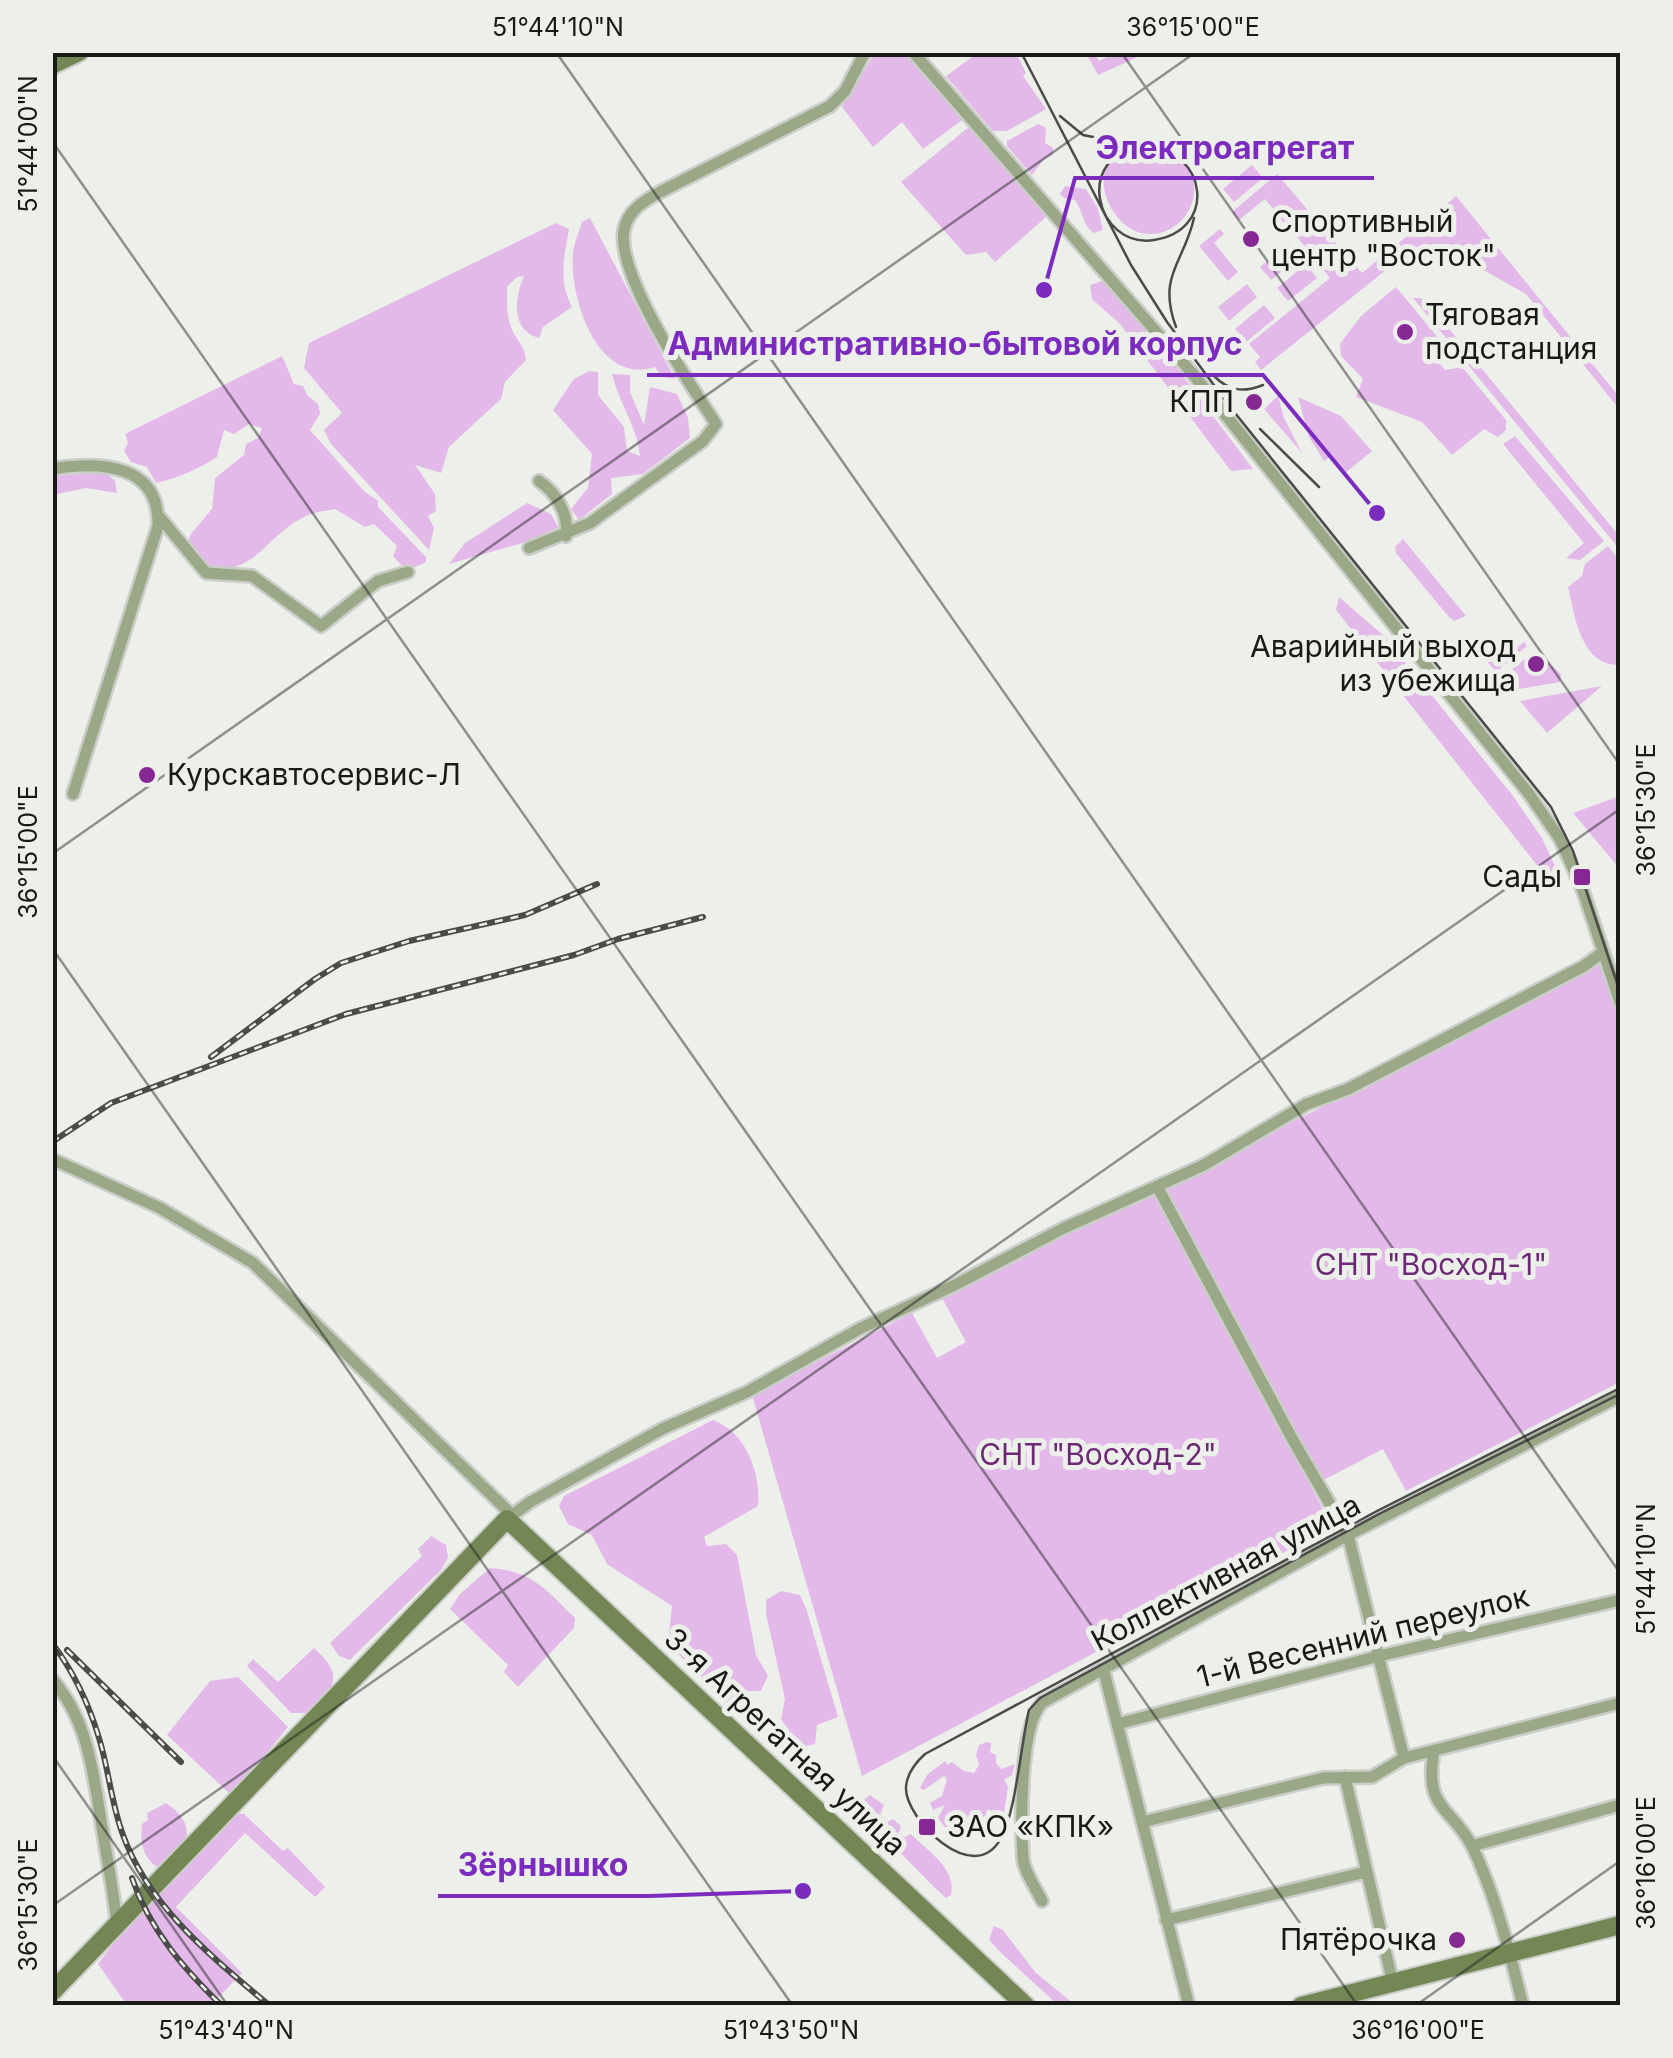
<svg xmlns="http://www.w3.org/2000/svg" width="1673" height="2058" font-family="Inter,sans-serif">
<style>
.green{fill:#e3b9e9}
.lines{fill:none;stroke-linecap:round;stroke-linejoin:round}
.street-casing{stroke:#cbcec8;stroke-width:16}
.secondary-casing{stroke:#cbcec8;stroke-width:22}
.street{stroke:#9ba887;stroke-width:11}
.secondary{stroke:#738654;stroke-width:18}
.tram{stroke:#4b4c49;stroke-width:2.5}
.rail-casing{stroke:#4b4c49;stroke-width:6}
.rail{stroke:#edf0ea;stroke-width:2.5;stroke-dasharray:8;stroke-linecap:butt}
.ticks{fill:none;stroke:#191a18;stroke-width:2.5;stroke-opacity:0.45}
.poi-dot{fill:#862893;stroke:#edf0ea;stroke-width:4}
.labels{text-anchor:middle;stroke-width:10;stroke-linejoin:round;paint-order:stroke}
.poi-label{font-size:30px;fill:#191a18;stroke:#edf0ea;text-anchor:start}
.park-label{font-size:30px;fill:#6d2976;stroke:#edf0ea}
.street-label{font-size:30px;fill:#191a18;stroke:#edf0ea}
.leader{fill:none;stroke:#7b2cbf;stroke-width:4}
.callout-dot{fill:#7b2cbf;stroke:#edf0ea;stroke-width:4}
.callout-label{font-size:32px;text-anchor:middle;font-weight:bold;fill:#7b2cbf;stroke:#edf0ea;stroke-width:10;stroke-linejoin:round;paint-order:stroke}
.neatline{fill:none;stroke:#191a18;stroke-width:4}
.ticks-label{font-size:25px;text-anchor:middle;fill:#191a18}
</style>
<rect width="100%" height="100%" fill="#edf0ea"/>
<path class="green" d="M875,53H908L965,118L923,149L902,122L873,147L842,107Z
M978,53H1016L1026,73L1023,76L1046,109L1007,131H993L946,76Z
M1086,53H1093L1099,61L1116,53H1138L1140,56L1098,75Z
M1038,124L1046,128L1045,143L1053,148V154L1043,160L1032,175L1007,146V141Z
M969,127H973L1047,211L1045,218L995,262L986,252L966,255L901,182Z
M1134,145C1149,146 1166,146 1178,156C1203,175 1198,213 1172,228C1117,260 1071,158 1134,145Z
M1252,165L1263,178L1234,202L1223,189Z
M1277,174L1362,273L1456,196L1620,398V410L1526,294L1446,249L1423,245L1411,250L1261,370L1255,362L1260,357L1249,344L1330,278L1293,232L1289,235L1286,231L1288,228L1265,199L1239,220L1232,212Z
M1065,186L1086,189L1098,209L1103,230L1093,233C1081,222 1083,211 1075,200L1064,198L1060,194Z
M590,218L675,379L662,377L655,367C597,386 569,297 573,253C574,243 579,232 582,222Z
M556,223L569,229C564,258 558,280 572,307L543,327L539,338C511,330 514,299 524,276L517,277L507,287C507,301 506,316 512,330C517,341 525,346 526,360L505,382L501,399L449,447L441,473L415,465L435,494L436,511L428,516L434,528L429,550L331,444L324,430L342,413L304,368L309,343Z
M1220,229L1224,234L1214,243L1238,272L1228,281L1199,246Z
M1289,244L1300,257L1271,280L1260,267Z
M1306,264L1317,278L1288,301L1277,288Z
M1102,281L1137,315L1253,469L1231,471L1120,324L1092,299L1090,285Z
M1247,284L1257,297L1229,321L1218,307Z
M1396,287L1445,346L1434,357L1445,370L1462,367L1506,420V430L1498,437L1484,429L1452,455L1422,422L1356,397L1363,379L1341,356L1340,344L1361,316Z
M1413,298H1420L1428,303L1620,537V550Z
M1264,305L1275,318L1246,342L1235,329Z
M282,356L294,384L303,386L307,395L318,404L320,414L310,430L364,491L378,501V507L426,557V562L411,569L402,566L393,556L397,546L374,524L365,527L335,509C325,511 313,512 304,517C266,536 257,573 208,570L188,545L190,535L212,509L215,478L244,455L246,444L258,438L262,428L249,424L234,434L224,430L217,457C203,467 173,480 156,483L147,467L131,462L124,451L128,443L125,434Z
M589,371L598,372V395L624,427L627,451L640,456C637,426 619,403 612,374L630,375V392L644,425L650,387L677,394L688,418L690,438L643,474L611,478L612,494L579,520L571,509L588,488L592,454L553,410L574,379Z
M1278,396L1284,418L1302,453L1264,409Z
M1298,397L1341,416L1372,451L1344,474L1331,456L1324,461L1309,437Z
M1515,436L1604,541L1580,560L1566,558L1584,543L1503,444Z
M105,472L115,481L117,493L86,488L53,495V476Z
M527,503L551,514L561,532L449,564L465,543Z
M1403,539L1466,616L1454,621L1448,616L1396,553L1395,547Z
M1608,546L1620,561V665C1581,666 1575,617 1568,587L1582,576L1585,564Z
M1339,597L1384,636L1513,796L1542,838L1560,877L1547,878L1336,610Z
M1485,638L1502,659L1524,642L1527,646L1496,672L1479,652V642Z
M1537,652L1561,674L1560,682L1513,690L1502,678L1532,653Z
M1602,686L1547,733L1520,701Z
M1617,797L1620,801V869L1573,813Z
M1602,960L1620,1013V1382L1406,1491L1383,1449L1320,1482L1162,1187L1354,1091Z
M1154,1190L1332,1527L862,1776L752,1395L912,1313L937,1358L966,1342L942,1298Z
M713,1420C746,1432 761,1473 758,1506L704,1537L707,1546L726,1544L737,1555L756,1655L768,1676L761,1691H745L729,1704L668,1644L672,1606L607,1564L592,1535L568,1524L559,1506L564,1496Z
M431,1536L446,1545L448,1557L441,1570L350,1660L339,1656L330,1643L422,1556L418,1549Z
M490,1568C533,1571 546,1590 575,1618L574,1628L518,1687L504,1672L508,1665L450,1609L460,1594Z
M781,1591L800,1595L806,1608L838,1717L817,1725L815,1744L801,1747L781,1719L785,1699L766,1614V1600Z
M314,1648C345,1676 335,1687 309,1713H291L247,1666L253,1659L278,1682Z
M238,1677L288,1727L257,1765L229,1793L167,1735L210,1681Z
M987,1742L991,1743L990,1752L996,1755V1763L1001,1769L1015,1764L1012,1775L1004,1780L1008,1787L1003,1819L988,1809L978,1832L971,1831L969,1824L958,1837H952L938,1818L945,1805L933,1810L930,1803L942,1796L947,1779L944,1776L924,1790L920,1788L927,1775L945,1761L947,1765L952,1762L964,1771L974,1773L979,1765L976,1755L979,1745Z
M870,1795L884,1805L880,1815L887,1822L893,1819L901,1826L899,1833L905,1837L911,1834C927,1851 957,1868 951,1895L946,1898L936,1889L862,1814L864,1800Z
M166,1803C178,1811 188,1821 187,1837L157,1867C142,1857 140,1841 142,1824L148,1820L147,1813Z
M235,1813L244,1814L283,1851L288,1848L325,1887L315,1897L245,1833L176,1907L242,1973L211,2005H127L98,1964L128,1924Z
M994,1926L1003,1930L1035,1972L1075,2005H1058L998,1950L989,1940Z"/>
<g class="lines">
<defs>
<path id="street" d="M913,52L1192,373L1529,794L1560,839L1583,891L1620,1002
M52,469C101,461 160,464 158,526L73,794
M539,481C557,493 569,515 566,536
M158,515L206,573L252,576L321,626L378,581L408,572
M529,548L590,523L703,441L716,424C690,384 616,275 624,230C628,210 644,201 660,192L830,106L845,91L865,52
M52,1159L160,1208L253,1263L511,1514
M1157,1186L1294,1442L1348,1535L1404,1758
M507,1519L530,1502L664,1428L747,1392L861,1328L955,1285L1064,1228L1204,1165L1307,1104L1348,1089L1584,966L1603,952
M1103,1668L1189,2006
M52,1679C90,1722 94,1780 103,1833C108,1864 114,1894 117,1926
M1117,1724L1379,1656L1620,1600
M1434,1751C1423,1811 1453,1807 1473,1848C1496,1897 1510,1953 1523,2006
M1345,1777L1393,1984
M1142,1822L1323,1778L1372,1777L1404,1758L1620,1703
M1472,1846L1620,1805
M1042,1901C1036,1888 1024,1872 1023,1858C1021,1825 1019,1724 1043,1702L1348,1535L1620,1396
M1166,1920L1366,1872"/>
<path id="secondary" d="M52,65L79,52
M52,1992L507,1519L1026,2006
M1301,2006L1620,1925"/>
</defs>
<use href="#street" class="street-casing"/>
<use href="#secondary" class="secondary-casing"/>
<use href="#street" class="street"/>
<use href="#secondary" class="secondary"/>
<path class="tram" d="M1021,52L1131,265L1167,322L1231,408L1551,807L1573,851L1620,992
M1060,116L1083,135L1135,145
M1145,146C1209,150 1217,231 1154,240C1095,249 1072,153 1145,146Z
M1176,327C1157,275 1184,263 1194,218
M1214,376C1229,391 1243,393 1263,385
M1260,429L1319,487
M1620,1388L1377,1511L925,1754C915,1763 907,1773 906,1787C904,1818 974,1889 1001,1838C1016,1812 1021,1743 1029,1710L1040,1698L1379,1514L1620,1394"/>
<defs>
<path id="rail" d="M211,1057L315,979L341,963L409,941L525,915L597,884
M52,1142L111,1103L346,1014L574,955L618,939L703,917
M52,1643C73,1671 89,1704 99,1738C109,1770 111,1803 123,1835C149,1907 212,1957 270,2006
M67,1650L181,1762
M132,1878C150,1930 183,1968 222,2006"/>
</defs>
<use href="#rail" class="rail-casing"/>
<use href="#rail" class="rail"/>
</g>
<path class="ticks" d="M556,52L1620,1573M1121,52L1620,765M52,141L1358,2006M52,854L1196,52M52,948L793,2006M52,1755L228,2006M52,1906L1620,809M1415,2006L1620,1861"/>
<g class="poi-dot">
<circle cx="1251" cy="239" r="10"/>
<circle cx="1405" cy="332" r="10"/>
<circle cx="1254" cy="402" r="10"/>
<circle cx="1536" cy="664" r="10"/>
<circle cx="147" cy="775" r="10"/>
<rect x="1572" y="867" width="20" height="20" rx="5"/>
<rect x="917" y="1817" width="20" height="20" rx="5"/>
<circle cx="1457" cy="1940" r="10"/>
</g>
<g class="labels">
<g class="poi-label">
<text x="1271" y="232">Спортивный<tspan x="1271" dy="34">центр "Восток"</tspan></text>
<text x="1425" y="325">Тяговая<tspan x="1425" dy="34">подстанция</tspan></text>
<text x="1234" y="412" text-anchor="end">КПП</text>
<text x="1516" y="657" text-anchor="end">Аварийный выход<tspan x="1516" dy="34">из убежища</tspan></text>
<text x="167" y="785">Курскавтосервис-Л</text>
<text x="1562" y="887" text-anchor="end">Сады</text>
<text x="947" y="1837">ЗАО «КПК»</text>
<text x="1437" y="1950" text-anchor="end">Пятёрочка</text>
</g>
<g class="park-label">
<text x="1431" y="1275">СНТ "Восход-1"</text>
<text x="1098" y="1465">СНТ "Восход-2"</text>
</g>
<g class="street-label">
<text transform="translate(1226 1573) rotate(-28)" y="10">Коллективная улица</text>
<text transform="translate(1363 1637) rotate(-14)" y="10">1-й Весенний переулок</text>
<text transform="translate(785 1742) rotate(43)" y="10">3-я Агрегатная улица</text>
</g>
</g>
<path class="leader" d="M1044 290L1075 178H1374M1377 513L1263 375H647M803 1891L649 1896H438"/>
<g class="callout-dot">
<circle cx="1044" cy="290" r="10"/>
<circle cx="1377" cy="513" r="10"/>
<circle cx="803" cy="1891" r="10"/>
</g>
<g class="callout-label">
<text x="1225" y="159">Электроагрегат</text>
<text x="955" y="355">Административно-бытовой корпус</text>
<text x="543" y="1876">Зёрнышко</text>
</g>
<rect width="1673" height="2058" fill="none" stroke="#edf0ea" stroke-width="110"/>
<rect x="55" y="55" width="1563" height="1948" class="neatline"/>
<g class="ticks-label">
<text x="558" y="36">51°44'10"N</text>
<text x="1193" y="36">36°15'00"E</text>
<text transform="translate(28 144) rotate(-90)" y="9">51°44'00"N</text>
<text transform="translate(1646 810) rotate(-90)" y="9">36°15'30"E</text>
<text transform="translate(28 852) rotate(-90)" y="9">36°15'00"E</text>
<text transform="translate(1646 1569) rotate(-90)" y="9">51°44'10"N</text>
<text transform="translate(1646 1863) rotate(-90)" y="9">36°16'00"E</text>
<text transform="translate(28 1905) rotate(-90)" y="9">36°15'30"E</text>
<text x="226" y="2039">51°43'40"N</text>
<text x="791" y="2039">51°43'50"N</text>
<text x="1418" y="2039">36°16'00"E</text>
</g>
</svg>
